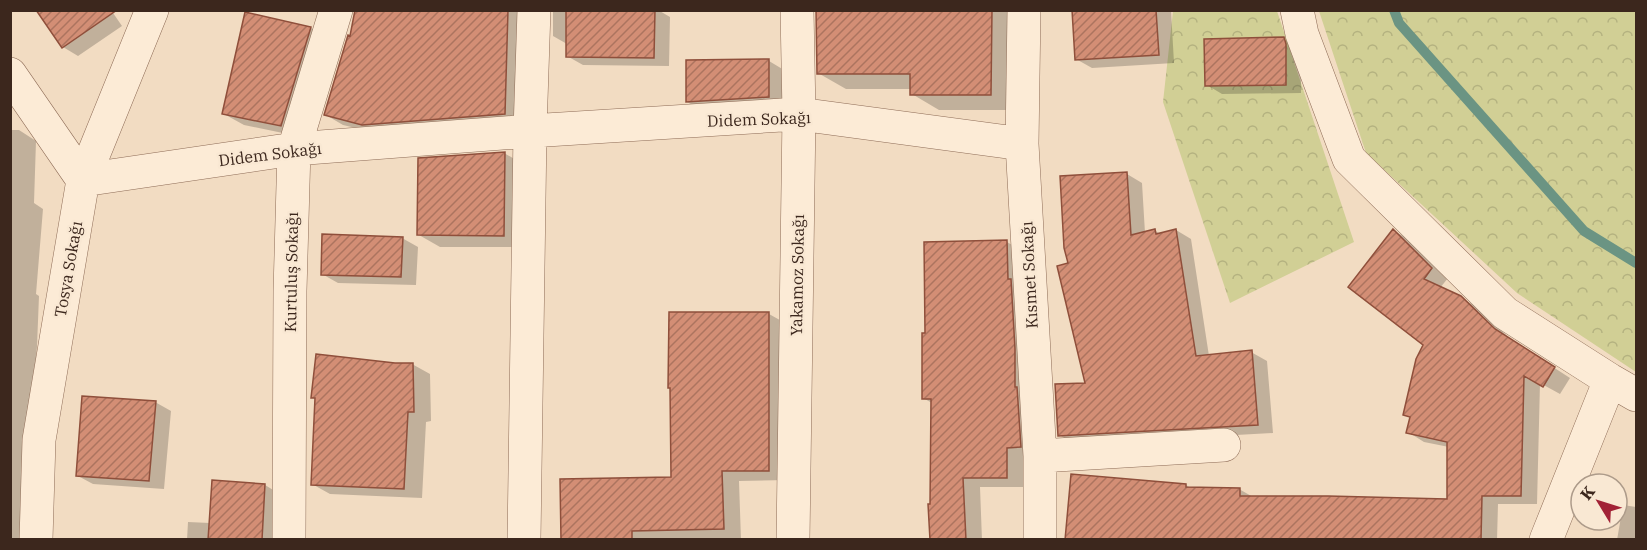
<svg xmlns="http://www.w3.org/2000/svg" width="1647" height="550" font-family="'IBM Plex Serif',serif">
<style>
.forest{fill:url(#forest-crowns)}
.shadow{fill:#0003}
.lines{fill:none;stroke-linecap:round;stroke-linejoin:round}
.stream{stroke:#6b9483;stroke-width:10}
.building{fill:url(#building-hatch);stroke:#8f4f3b;stroke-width:1.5}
.minor-casing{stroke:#8e6c57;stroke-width:34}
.minor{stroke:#fcebd6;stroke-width:33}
.labels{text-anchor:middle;stroke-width:5;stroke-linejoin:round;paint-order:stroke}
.street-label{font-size:16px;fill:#3c271d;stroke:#f9e8d3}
</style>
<defs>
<pattern id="forest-crowns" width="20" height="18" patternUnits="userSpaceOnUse" patternTransform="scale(1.5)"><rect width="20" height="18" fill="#d1cf95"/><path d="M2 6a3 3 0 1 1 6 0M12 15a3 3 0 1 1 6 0" fill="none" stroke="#b4b280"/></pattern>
<pattern id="building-hatch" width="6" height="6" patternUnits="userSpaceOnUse" patternTransform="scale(1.5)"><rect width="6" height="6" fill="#d38e75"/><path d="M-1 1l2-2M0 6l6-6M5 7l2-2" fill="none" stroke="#ac745f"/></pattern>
</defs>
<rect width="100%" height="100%" fill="#f2dcc2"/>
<path class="forest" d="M1173,11H1277L1354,242L1230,303L1163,102Z
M1319,11H1636V372L1517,293L1366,153Z"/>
<path class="shadow" d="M111,10L122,26L78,56L63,47Z
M357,10H535L522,123L381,134L343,125L326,115L351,38Z
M553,10H658L670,17L669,66L583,65L567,56V44L553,36Z
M817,10H1019L1018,110H939L912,94V89H846L818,73Z
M1074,10H1171L1174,63L1092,68L1076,59Z
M246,13L311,28L331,40L302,137L244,125L224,114Z
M1283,39L1299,48L1301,54V93L1222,94L1207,85Z
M769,61L784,70V105L702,110L687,102Z
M10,130H19L36,141L34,203L43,209L36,294L39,296L37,346L23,540H10Z
M504,153L525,165V247H440L419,235Z
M1127,174L1142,183L1145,233L1155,231L1161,234L1176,230L1191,239L1209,356L1251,352L1267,361L1273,433L1075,444L1059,435L1087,384L1070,264Z
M1394,231L1410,240L1448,278L1440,288L1478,307L1511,340L1570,378L1560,394L1540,383L1537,504H1498L1497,540H1067L1186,485L1192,489H1239L1253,497L1448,501L1449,447L1424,442L1408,432L1411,418L1405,414L1425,345Z
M402,238L418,247L416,285L338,283L322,274Z
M1007,242L1024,252V487H980L982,540H931L932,403L923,398L927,334Z
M769,314L787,324V480L739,481L741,540H562L672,478Z
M412,364L430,374L431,421L426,422L422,498L330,494L312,484L317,399L313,397L395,365Z
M155,402L171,411L164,489L93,484L78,476Z
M265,485L283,496L279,540H187L188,522L210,523Z
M1623,505L1636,507V540H1617Z"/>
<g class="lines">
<path class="stream" d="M1394,10L1399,23L1584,231L1636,263"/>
</g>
<path class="building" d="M36,10H117L62,48Z
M355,10H508L505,114L362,125L324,115L348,35L350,36Z
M566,10H655L654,58L566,57Z
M816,10H992L991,95H910V74H817Z
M1072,10H1156L1159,55L1075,60Z
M245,12L311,27L281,126L222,114Z
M1284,37L1286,44V85L1205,86L1204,39Z
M769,59V97L686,102V60Z
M505,152L504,236L417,235L418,158Z
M1127,172L1131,235L1155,229L1156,234L1176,229L1196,356L1252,350L1258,425L1058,436L1055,384L1085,383L1057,266L1068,263L1064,248L1060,176Z
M1393,229L1432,268L1424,279L1461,296L1495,329L1555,367L1543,387L1524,376L1521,496H1482L1481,540H1065L1071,474L1186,484V487L1240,488V496H1328L1447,499V442L1406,433L1410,417L1403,415L1416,359L1423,345L1348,287Z
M322,234L403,237L401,277L321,275Z
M1007,240L1008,279H1011L1015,349V387H1017L1021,447L1007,448V478H963L966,540H930L928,504H930L931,399H922V333H925L924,242Z
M669,312H769V471H722L724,529L632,531V540H561L560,479L671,477L670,388H668Z
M316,354L395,363H413L414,412H408L404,489L311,485L315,398H311Z
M82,396L156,401L149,481L76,476Z
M212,480L265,484L262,540H208Z"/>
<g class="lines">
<defs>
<path id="minor" d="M1024,10L1022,144L1040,456V540
M1297,10L1302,34L1349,159L1505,313L1610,380L1636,395
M10,74L83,180L294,149L530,131L799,114L1022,144
M1040,456L1224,445
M36,540L39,440L83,180L152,10
M289,540L290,291L294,149L336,10
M524,540L530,131L534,10
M793,540L799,114L797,10
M1546,540L1610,380"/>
</defs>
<use href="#minor" class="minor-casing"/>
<use href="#minor" class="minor"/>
</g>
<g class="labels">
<g class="street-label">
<text transform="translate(759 119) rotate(-2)" y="6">Didem Sokağı</text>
<text transform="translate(270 154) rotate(-7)" y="6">Didem Sokağı</text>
<text transform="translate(68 269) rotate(-80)" y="6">Tosya Sokağı</text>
<text transform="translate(291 272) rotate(-89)" y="6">Kurtuluş Sokağı</text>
<text transform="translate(797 275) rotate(-89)" y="6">Yakamoz Sokağı</text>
<text transform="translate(1029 275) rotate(-93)" y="6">Kısmet Sokağı</text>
</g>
</g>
<rect width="1647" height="550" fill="none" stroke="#3c271d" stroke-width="24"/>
<g transform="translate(1599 502) rotate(308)"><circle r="28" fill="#f9e8d3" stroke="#ad9b8a" stroke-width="1.5"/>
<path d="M0-4.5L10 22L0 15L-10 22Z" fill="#a22236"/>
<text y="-9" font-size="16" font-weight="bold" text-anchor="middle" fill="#3c271d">K</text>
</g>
</svg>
